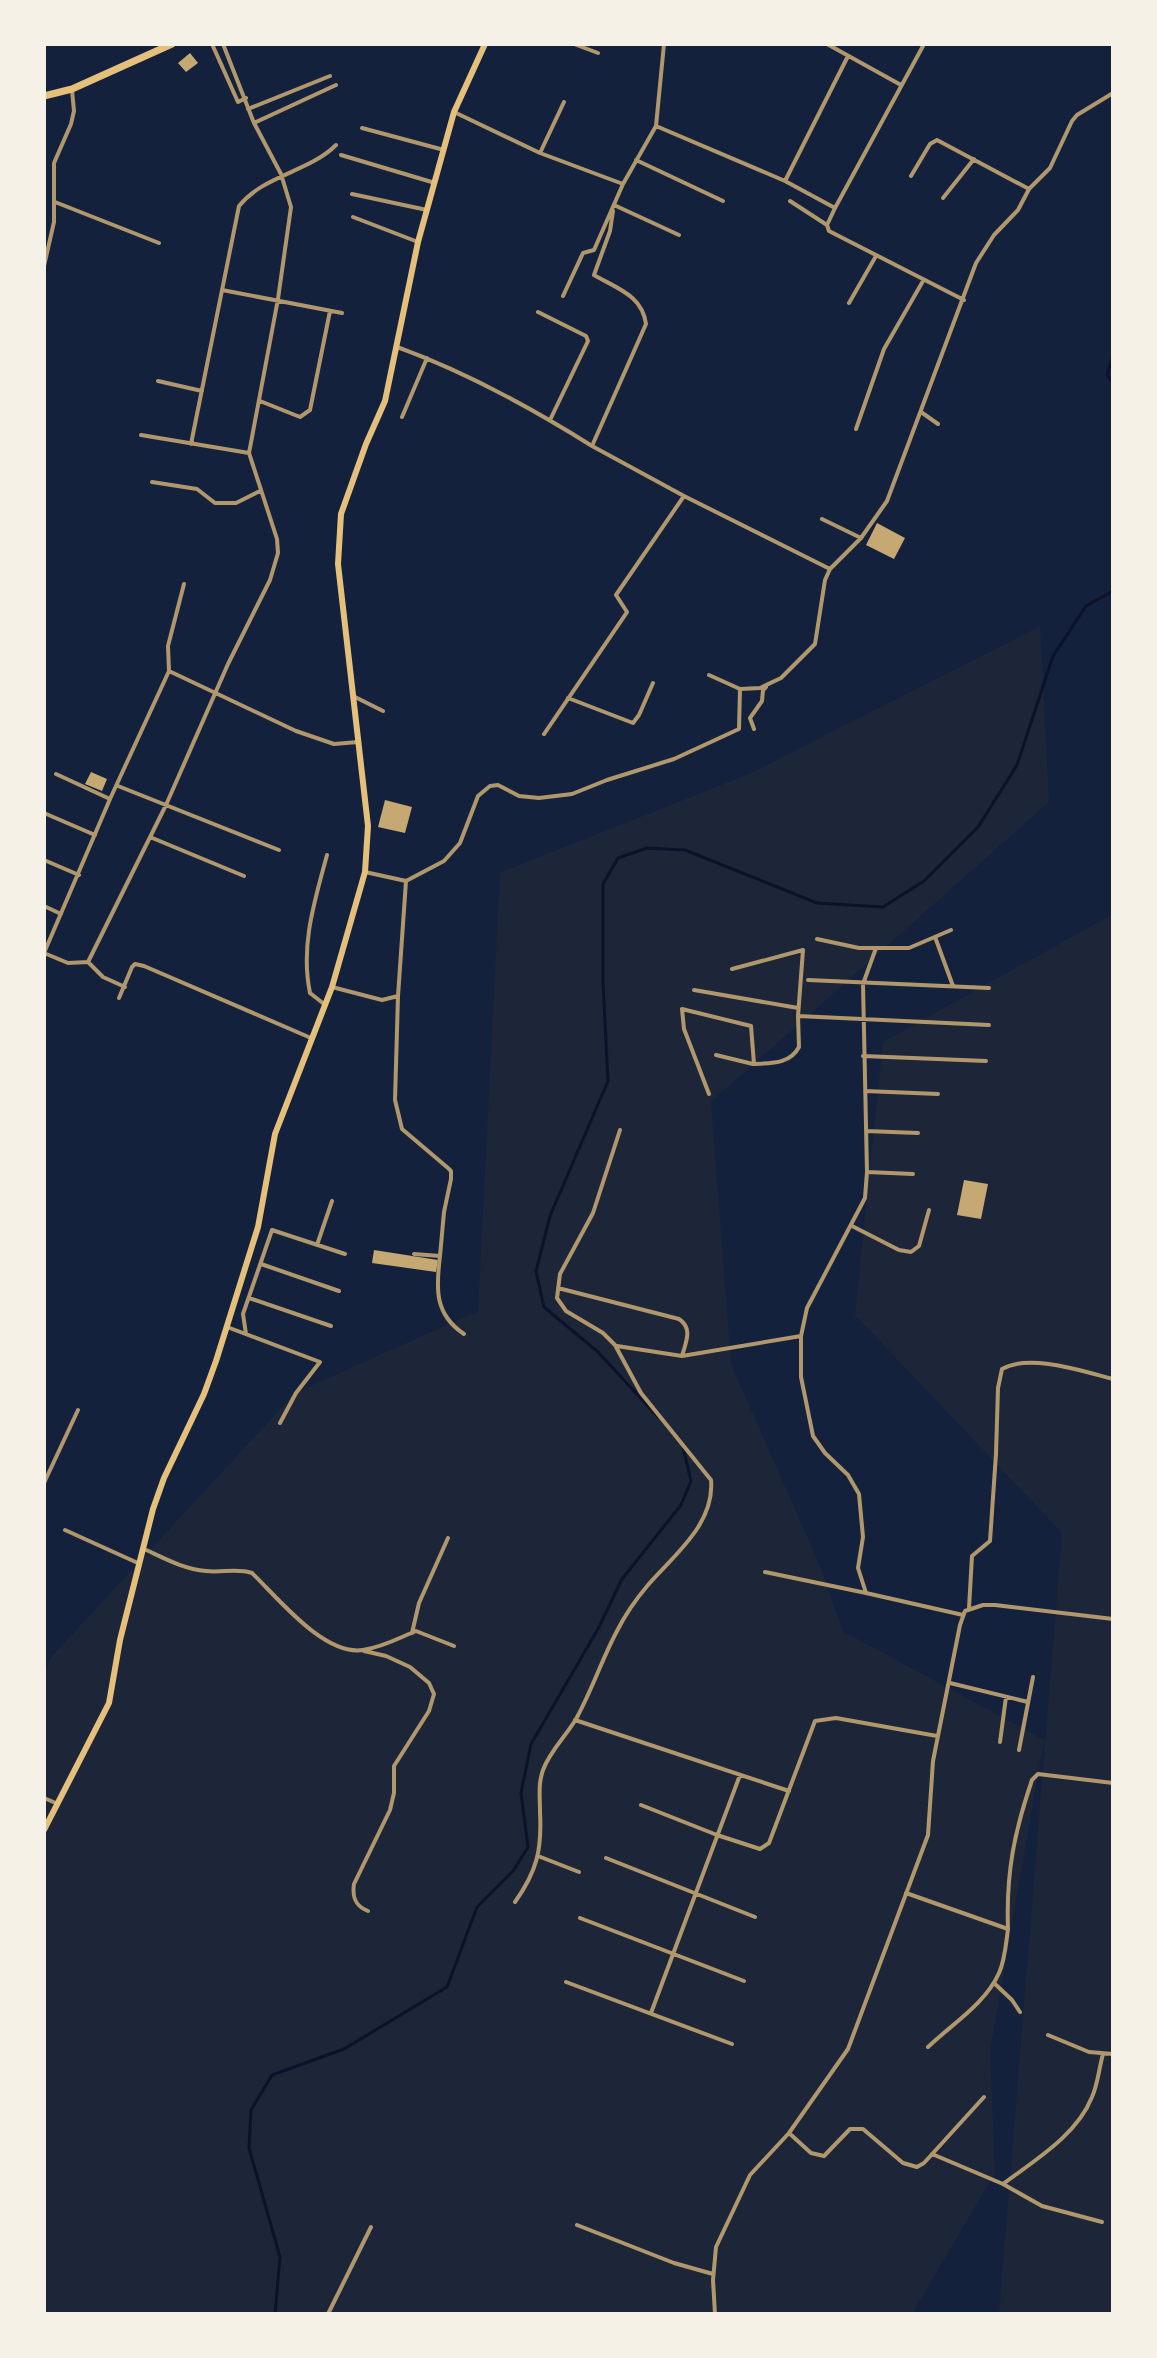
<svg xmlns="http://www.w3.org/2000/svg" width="1157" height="2358" font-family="Overpass,sans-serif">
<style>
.green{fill:#1d2539}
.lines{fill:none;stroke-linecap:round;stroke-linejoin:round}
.stream{stroke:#0b132b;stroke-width:3}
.building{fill:#c6a872}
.minor{stroke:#b1986c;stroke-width:4}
.secondary{stroke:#e5c07b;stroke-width:6}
.trunk{stroke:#e5c07b;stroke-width:7}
</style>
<rect width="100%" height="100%" fill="#14213d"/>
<path class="green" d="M1040,626L1049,802L711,1102L731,1364L820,1566L843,1631L1044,1740L990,2051L995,2173L912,2314H44V1671L53,1655L295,1393L478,1311L500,873L751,773Z
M1113,914V2314H999L1062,1533L855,1315L883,1042Z"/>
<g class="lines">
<path class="stream" d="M1113,356L1107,375L1113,383
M658,1417L598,1352L544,1307L536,1271L550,1216L608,1081L603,982V884L618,858L647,848L685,850L817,903L883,907L924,881L978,827L1017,765L1053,656L1086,606L1113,591
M275,2314L280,2257L249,2148L251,2110L272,2075L344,2049L447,1987L477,1907L513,1871L528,1847L521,1793L531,1744L598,1629L622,1579L681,1505L691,1481L683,1447"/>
</g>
<path class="building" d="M190,53L198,63L186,72L178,63Z
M877,523L905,538L894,559L866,545Z
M91,772L107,779L102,791L85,784Z
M385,800L412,807L405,833L378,827Z
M964,1180L988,1184L981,1219L957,1215Z
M374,1250L438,1260L436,1272L372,1263Z"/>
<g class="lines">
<path class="minor" d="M212,44L238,102L246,98
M574,44L598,53
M827,44L901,85
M248,109L330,76
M454,112L540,153L623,184L656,126L785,181L835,208L923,46
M254,123L336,85
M656,126L664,44
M362,128L444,150
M540,153L564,102
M341,155L435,183
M636,160L723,201
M911,176L930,144L937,140L1029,189
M785,181L848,56
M352,194L427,210
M943,198L974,159
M790,201L827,225
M55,202L159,243
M614,205L679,235
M835,208L827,225L829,231L964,300
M353,217L418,242
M44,266L54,222V163L71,124L74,111L72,90
M222,290L342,313
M563,296L583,253L594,250L623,184
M849,303L876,256
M538,312L586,336L588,341L550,420
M397,347C466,372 530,407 592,446L646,324C642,295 616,288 594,275L610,231L613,211
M158,381L202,391
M260,401L300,417L310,410L330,311
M921,412L938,424
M402,417L427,358
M856,429L884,349L923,281
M141,435L249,453
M191,444L239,206C264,175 309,172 336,145
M592,446L684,496L830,569
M152,482L197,489L215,503H236L260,491
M822,519L861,538
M169,671L168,646L184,584
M709,675L740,689
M355,697L383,711
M568,698L633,723L639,715L653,683
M754,729L750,718L762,701L763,690L766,687
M544,734L627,612L616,595L684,496
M56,774L110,799
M118,786L279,850
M44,813L95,835
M150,837L244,876
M44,860L79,875
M365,872L406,881L444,861L460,843L478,796L490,786L498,785L519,796L539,798L572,794L607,780L674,759L739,729L740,689L760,688L781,678L815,644L825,580L830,569L861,538L887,501L976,263L994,235L1018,210L1029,189L1050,168L1072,121L1077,115L1113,93
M406,881L398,996L395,1100L402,1129L448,1168L451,1171V1179L444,1212L440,1256L414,1254
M44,906L61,914
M935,937L953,986
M817,939L859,948H909L951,930
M876,948L863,984L867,1172L865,1198L807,1308L801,1336V1377L813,1436L825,1453L848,1475L859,1494L863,1537L858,1568L866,1593L963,1615
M44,953L68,963L88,962L166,805L228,664L270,580L278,553L277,539L249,453L278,299L291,207L281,174L254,123L223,44
M44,953L110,799L169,671L296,731L334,744L358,742
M88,962L103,977L125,987
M808,980L989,988
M332,987L382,1000L398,996
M694,990L798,1008
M119,998L132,967L135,964L144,966L311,1038
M324,1004L310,993C300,945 315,900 327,855
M798,1016L989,1025
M716,1055L753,1064
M863,1056L986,1061
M865,1091L938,1094
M709,1094L684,1029L682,1009L751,1026L754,1064C772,1063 790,1064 799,1047L798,1016L803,950L732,969
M866,1131L918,1133
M867,1172L913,1174
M852,1226L899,1250L911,1252L919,1246L929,1210
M317,1245L332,1201
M440,1256C436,1288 434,1314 464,1334
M261,1264L339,1291
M558,1288L679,1319C693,1328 686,1342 682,1356L617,1346
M249,1298L331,1326
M227,1327L320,1362L296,1393L280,1423
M246,1334L243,1314L272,1230L345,1254
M682,1356L801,1336
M44,1483L78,1410
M65,1530L140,1564
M144,1549C164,1558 183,1569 206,1571C221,1573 237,1568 252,1573C278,1598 324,1656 363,1650C383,1647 399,1638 416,1631L454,1646
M765,1572L866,1593
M969,1608L972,1556L990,1541L996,1454L998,1388L1002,1369C1030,1353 1085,1372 1113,1379
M412,1633L419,1603L448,1538
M364,1651L386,1656L410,1667L429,1683L434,1694L429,1711L394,1766V1793L390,1810L354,1884C352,1897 355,1906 368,1911
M950,1683L1028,1702
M575,1720L789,1791
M1000,1742L1006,1697
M1019,1750L1033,1677
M44,1798L58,1804
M641,1805L717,1835L760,1849L769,1843L815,1721L836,1718L937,1736
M538,1856L579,1872
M606,1858L755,1917
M906,1893L1008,1929C1006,1943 1005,1960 999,1973C986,2003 951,2025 928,2047
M515,1902C537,1871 542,1850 540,1812C540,1797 538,1784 543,1770C550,1751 566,1736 576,1719C592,1690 602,1659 617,1631C625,1615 637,1598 648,1585C674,1555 715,1524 711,1480L641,1393L615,1345L603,1333L566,1311L557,1298L560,1274L593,1213L620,1130
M580,1918L744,1981
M1008,1929C1006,1873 1014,1833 1032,1780L1038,1774L1113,1783
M566,1982L732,2044
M994,1983L1012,2000L1020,2012
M651,2013L740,1775
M1048,2035L1089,2052L1113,2054
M789,2133L811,2153L824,2156L850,2129H863L903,2163L917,2167L924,2163L984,2097
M932,2154L1003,2184L1042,2206L1102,2222
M1003,2184C1035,2160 1077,2135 1092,2097C1098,2084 1099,2068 1103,2054
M577,2225L674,2263L713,2274
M328,2314L371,2227
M715,2314L713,2280L716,2247L750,2175L789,2133L848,2049L928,1835L933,1761L960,1625L965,1611L983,1605H995L1113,1619"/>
<path class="secondary" d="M44,1830L109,1703L120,1640L153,1509L164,1478L204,1394L216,1361L258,1227L275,1134L332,987L365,872L368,826L338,564L341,514L366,444L385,401L418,242L454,112L485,44"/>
<path class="trunk" d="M44,96L72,89L172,44"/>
</g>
<rect width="1157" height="2358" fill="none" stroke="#f6f1e7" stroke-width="92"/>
</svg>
